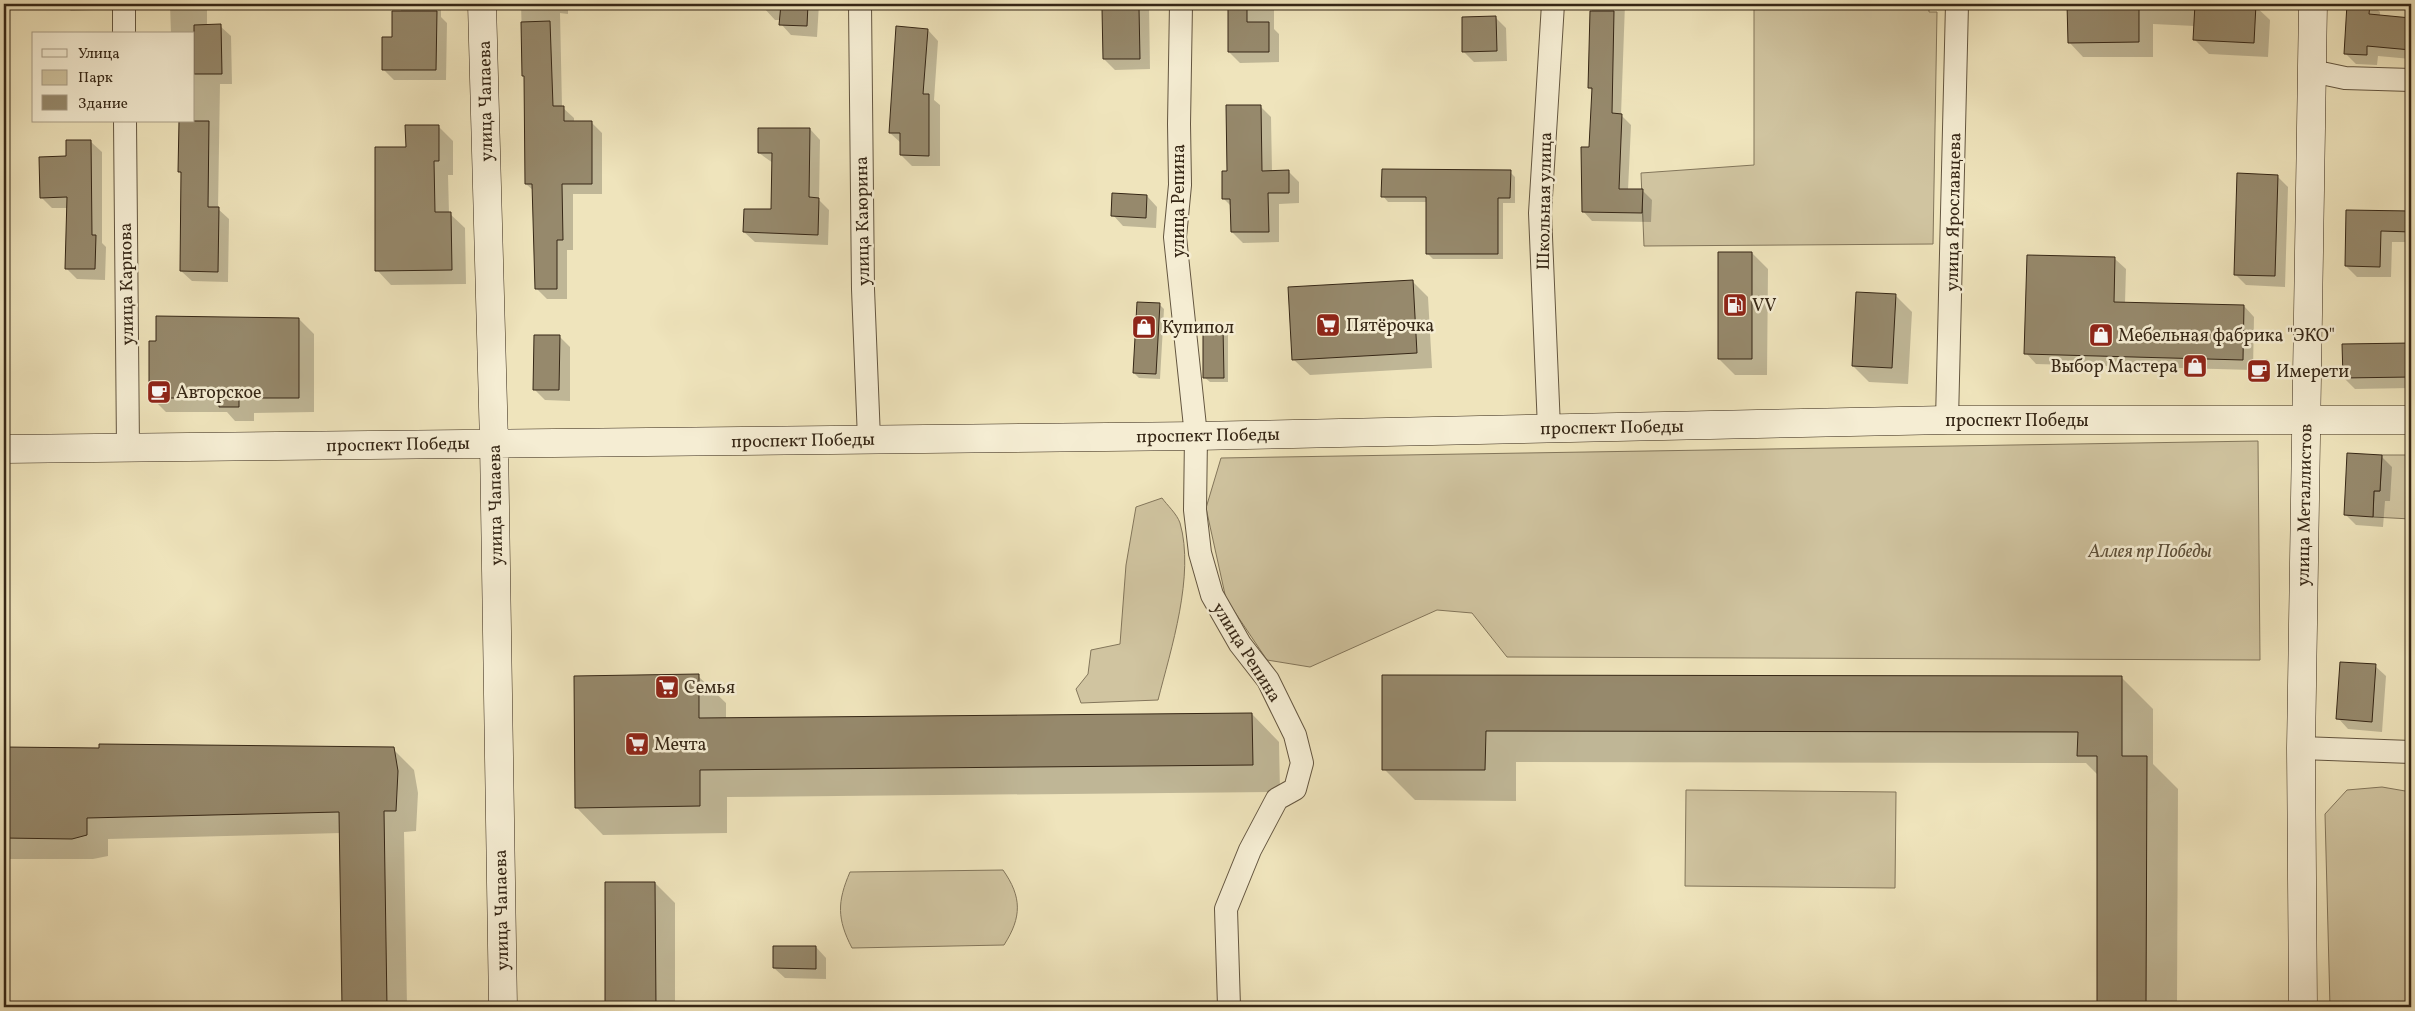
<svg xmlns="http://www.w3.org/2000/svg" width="2415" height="1011" font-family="Vollkorn,serif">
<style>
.green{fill:#d0c4a0;stroke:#83765b}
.shadow{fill:#0003}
.building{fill:#96896c;stroke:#362716}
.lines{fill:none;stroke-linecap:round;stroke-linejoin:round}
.street-casing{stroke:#645640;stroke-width:24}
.secondary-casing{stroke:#362716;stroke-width:29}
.street{stroke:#f5edd3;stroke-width:22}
.secondary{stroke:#f5edd3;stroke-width:28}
.labels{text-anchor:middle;stroke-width:5;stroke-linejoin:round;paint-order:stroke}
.street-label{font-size:18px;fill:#362716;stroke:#f5edd3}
.poi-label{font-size:18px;fill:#362716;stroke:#f5edd3;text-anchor:start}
.park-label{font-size:18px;font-style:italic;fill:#5c4e38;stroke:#f5edd3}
</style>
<rect width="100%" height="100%" fill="#efe4bc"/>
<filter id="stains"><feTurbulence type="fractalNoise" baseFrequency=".004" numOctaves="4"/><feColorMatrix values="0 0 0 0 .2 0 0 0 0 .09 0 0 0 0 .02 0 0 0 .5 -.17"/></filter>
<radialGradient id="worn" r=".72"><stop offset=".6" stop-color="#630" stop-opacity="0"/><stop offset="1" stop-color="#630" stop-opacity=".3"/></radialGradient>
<path class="green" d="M1754,4H1929V12H1937L1933,244L1644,246L1641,173L1754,165Z
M2258,441L2260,660L1507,657L1472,613L1437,610L1310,667L1267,660L1226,599L1206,508L1221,458Z
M2382,455H2411V519L2373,517L2374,491H2380Z
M1162,498C1167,505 1177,514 1180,523C1195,575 1171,649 1158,700L1081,703L1076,689L1088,674L1091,650L1120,644L1126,565L1136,507Z
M2382,787L2411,792V1007H2330L2325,814L2347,790Z
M1686,790L1896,792L1895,888L1685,886Z
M1003,870C1022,897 1022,917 1004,945L852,948C837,919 837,902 850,872Z"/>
<path class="shadow" d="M64,4H93V10L71,11Z
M170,4H207V26H220L231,36L232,84H220L218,209L229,219L228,282L192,281L181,271L182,175L179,171L194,121V34H171Z
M401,4H441V17L447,23L446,80H394L383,69L401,12Z
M521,4H568V14L560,13L562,107L574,118V122H591L602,133V194H573V250H567V299H547L536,288L534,191L526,184V77L523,75Z
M754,4H819L817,37L791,35L781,24V20H775L764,8L757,7Z
M1104,4H1149L1150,69L1115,70L1104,59Z
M1228,4H1274V29L1279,34V62L1240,63L1229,52Z
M1592,4H1625L1621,115L1631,125L1628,190H1642L1652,200L1651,222L1592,221L1583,211L1591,148L1593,91L1589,88Z
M2068,4H2253L2270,20L2268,57L2209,54L2194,39L2195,26L2153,24V57H2083L2069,42Z
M2348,4H2372L2380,12V17L2411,19V59L2378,56L2377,65L2356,64L2345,53Z
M1496,18L1506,28L1507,61L1474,62L1463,51Z
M928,30L938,41L934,100L940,105V166H912L901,155V143L890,133Z
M1260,106L1271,117L1272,172L1288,171L1299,182V203L1279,204V242L1243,243L1232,232V207L1224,199L1229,172Z
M438,126L453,141V175H448L449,213L465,228L466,284L391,285L377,270L407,149Z
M810,129L820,140L819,200L829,210L828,245L755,242L744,232L772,211L773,163L759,153Z
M91,142L102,152V243L106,247L105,280L77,279L66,268L68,208H52L41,197Z
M1510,172L1515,177V203H1503V259H1433L1428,254V202H1388L1383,196Z
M2277,176L2288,187L2285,287L2246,285L2235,274Z
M1147,196L1157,207L1156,228L1123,226L1113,215Z
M2347,211L2411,213V242H2392L2391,277H2357L2346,266Z
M1752,253L1768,269L1767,375H1735L1719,359Z
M2115,259L2126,269L2125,303L2244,306L2254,317L2253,370L2036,364L2026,353Z
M1412,281L1428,297L1432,368L1310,375L1293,359Z
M1896,296L1912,312L1908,384L1869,382L1853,366Z
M1159,304L1164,309L1160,379L1139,378L1134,373Z
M299,319L314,334V412L254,413V421H235L227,412H166L151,397Z
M1223,328L1228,333V382H1210L1204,377Z
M560,337L570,347V401L545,400L535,390Z
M2411,344V388L2355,389L2344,378L2343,345Z
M2381,456L2392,467L2390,501H2385L2383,527L2356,525L2345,514Z
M2375,666L2386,676L2382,732L2348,729L2338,718Z
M698,676L726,703V719L1252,714L1279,742L1280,792L727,797V833L603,835L576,807Z
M1384,676L2121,677L2153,709V764L2178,789L2177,1004H2207L2210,1007H2098V775L2086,763L1516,762V801L1415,800L1384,769Z
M4,749H393L414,770L418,793L416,831L404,832L407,1007H343L341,833L108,839V856L93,859H4Z
M655,883L675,903V1007H607L606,884Z
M816,947L826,958V979L785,978L774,968Z"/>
<path class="building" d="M781,4H808L807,26L779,25Z
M2067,4H2139V42L2068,43Z
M2195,4H2256L2254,43L2193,40Z
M2347,4H2370L2369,14L2411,18V50L2367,46V55L2344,54Z
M1247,6V22H1269V52H1228V7Z
M1139,8L1140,59H1103L1102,9Z
M392,11H437L436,70H382V37H392Z
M1590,11H1614L1612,113L1622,114L1619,189H1643L1642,213L1582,212L1581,147H1589L1592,88H1588Z
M1496,16L1497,51L1462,52V17Z
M550,21L553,106H564V121H592V184H562L563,240H557V289H535L532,184H525L524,76H522L521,22Z
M221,24L222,74H194V25Z
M896,26L928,29L923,94H929V156L900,155V133H889Z
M1226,105H1261L1262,171L1289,170V193H1268L1269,232H1231L1230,199H1222V171H1227Z
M179,121H209L208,207H219L218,272L180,271L181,172H178Z
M405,125H439V161H434L435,212H451L452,270L375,271V147H406Z
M758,128H810L809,197L819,198L818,235L743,232L744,209H771L772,153H758Z
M66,140H91L92,235H96L95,269H65L67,197L40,198L39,157L66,156Z
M1382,169L1511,170L1510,198H1498V254H1426V197H1381Z
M2237,173L2278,175L2275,276L2234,275Z
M1112,193L1147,195L1146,218L1111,216Z
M2346,210L2411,211V232L2381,231L2380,267L2345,266Z
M1718,252H1752V359H1718Z
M2027,255L2115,257L2114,302L2244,305L2243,360L2024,354Z
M1413,280L1417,353L1292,360L1288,287Z
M1856,292L1896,294L1892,368L1852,366Z
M1137,302L1160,303L1156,374L1133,373Z
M156,316L299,318V398H239V407H219V398H149V341H156Z
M1203,327H1223L1224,378H1203Z
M534,335H560L559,390H533Z
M2411,343V377L2343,378L2342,344Z
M2347,453L2382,455L2380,491H2374L2373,517L2344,515Z
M2340,662L2376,664L2372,722L2336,719Z
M699,674V718L1252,713L1253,765L700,770V806L575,808L574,676Z
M1382,675L2122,676V756H2147L2146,1007H2097V756H2077L2078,732L1486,731L1485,770H1382Z
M99,744L394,747L398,771L396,811H384L387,1007H342L339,812L87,818V835L72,839L4,838V747L99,748Z
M605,882H655L656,1007H605Z
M773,946H816V969L773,968Z"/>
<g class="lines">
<defs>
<path id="street" d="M124,4V34
M860,4L863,289L869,439
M1181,4L1179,124L1180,185L1175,237L1196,436L1195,510L1200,553L1212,595L1240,644L1268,680L1295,735L1302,763L1295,789L1277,799L1250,850L1226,909L1229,1007
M2312,71L2345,78L2411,80
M125,121L128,447
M1947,420L1957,4
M1549,428L1540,213L1553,4
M2301,748L2411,752"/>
<path id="secondary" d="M482,4L494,443L503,1007
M4,449L1196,436L1947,420H2411
M2303,1007L2301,748L2313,4"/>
</defs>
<use href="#street" class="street-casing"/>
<use href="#secondary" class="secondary-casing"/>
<use href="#street" class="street"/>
<use href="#secondary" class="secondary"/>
</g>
<defs>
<symbol id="fuel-square" viewBox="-11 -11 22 22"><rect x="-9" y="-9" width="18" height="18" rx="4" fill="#8f2418" stroke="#f5edd3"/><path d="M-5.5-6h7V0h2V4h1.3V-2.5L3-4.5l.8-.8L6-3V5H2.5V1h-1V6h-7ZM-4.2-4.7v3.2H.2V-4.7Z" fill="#fff"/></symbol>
<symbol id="supermarket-square" viewBox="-11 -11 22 22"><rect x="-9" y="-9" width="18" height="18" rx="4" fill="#8f2418" stroke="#f5edd3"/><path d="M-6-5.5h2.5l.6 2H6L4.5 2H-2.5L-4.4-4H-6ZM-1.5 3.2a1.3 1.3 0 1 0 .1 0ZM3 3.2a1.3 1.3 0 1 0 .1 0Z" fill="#fff"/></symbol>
<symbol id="shop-square" viewBox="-11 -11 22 22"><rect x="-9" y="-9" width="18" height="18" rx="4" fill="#8f2418" stroke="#f5edd3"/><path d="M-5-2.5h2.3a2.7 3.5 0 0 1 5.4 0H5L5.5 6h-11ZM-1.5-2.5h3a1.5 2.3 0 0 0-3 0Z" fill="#fff"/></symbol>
<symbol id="cafe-square" viewBox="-11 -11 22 22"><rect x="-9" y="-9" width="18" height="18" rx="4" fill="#8f2418" stroke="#f5edd3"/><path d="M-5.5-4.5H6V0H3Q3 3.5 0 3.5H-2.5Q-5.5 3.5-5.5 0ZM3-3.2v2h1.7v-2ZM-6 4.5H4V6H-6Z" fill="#fff"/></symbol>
</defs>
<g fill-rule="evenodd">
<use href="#fuel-square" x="1721" y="291" width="28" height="28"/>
<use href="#supermarket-square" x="1314" y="311" width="28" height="28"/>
<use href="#shop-square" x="1130" y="313" width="28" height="28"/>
<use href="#shop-square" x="2087" y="321" width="28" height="28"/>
<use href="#shop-square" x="2181" y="352" width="28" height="28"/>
<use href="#cafe-square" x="2245" y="357" width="28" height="28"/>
<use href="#cafe-square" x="145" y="378" width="28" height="28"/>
<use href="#supermarket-square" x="653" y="673" width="28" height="28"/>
<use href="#supermarket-square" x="623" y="730" width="28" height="28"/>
</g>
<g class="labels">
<g class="street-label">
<text transform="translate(485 101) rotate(-91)" y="6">улица Чапаева</text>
<text transform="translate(1178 201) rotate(-90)" y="6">улица Репина</text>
<text transform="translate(1544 201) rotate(-89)" y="6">Школьная улица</text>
<text transform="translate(1953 212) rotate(-89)" y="6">улица Ярославцева</text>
<text transform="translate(862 221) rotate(-91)" y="6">улица Каюрина</text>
<text transform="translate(126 284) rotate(-91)" y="6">улица Карпова</text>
<text x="2017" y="426">проспект Победы</text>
<text transform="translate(1612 427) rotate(-1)" y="6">проспект Победы</text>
<text transform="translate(1208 435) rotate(-1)" y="6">проспект Победы</text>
<text transform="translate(803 440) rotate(-1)" y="6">проспект Победы</text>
<text transform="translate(398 444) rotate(-1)" y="6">проспект Победы</text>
<text transform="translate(495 505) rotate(-91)" y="6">улица Чапаева</text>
<text transform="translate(2304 505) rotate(-89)" y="6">улица Металлистов</text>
<text transform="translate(1247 652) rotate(58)" y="6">улица Репина</text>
<text transform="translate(501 910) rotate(-91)" y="6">улица Чапаева</text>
</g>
<g class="poi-label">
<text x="1752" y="311">VV</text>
<text x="1346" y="331">Пятёрочка</text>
<text x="1162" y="333">Купипол</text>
<text x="2118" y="341">Мебельная фабрика "ЭКО"</text>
<text x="2178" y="372" text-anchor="end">Выбор Мастера</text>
<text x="2276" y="377">Имерети</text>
<text x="176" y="398">Авторское</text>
<text x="684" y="693">Семья</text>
<text x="654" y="750">Мечта</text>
</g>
<g class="park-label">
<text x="2150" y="557">Аллея пр Победы</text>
</g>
</g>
<rect width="2415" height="1011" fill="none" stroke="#efe4bc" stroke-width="20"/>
<rect x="5" y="5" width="2405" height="1001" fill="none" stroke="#362716" stroke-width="2.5"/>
<rect x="10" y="10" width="2395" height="991" fill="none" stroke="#362716"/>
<rect x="32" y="32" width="162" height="90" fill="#f5edd3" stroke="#a99e87"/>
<rect x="42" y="49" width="25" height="8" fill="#f5edd3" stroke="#a99e87"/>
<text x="78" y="58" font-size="15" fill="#362716">Улица</text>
<rect x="42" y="70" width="25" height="15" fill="#d0c4a0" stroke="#a99e87"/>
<text x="78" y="82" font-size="15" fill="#362716">Парк</text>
<rect x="42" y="95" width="25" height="15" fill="#96896c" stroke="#a99e87"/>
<text x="78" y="108" font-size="15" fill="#362716">Здание</text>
<rect width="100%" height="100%" filter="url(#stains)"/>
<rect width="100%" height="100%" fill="url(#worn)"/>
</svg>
